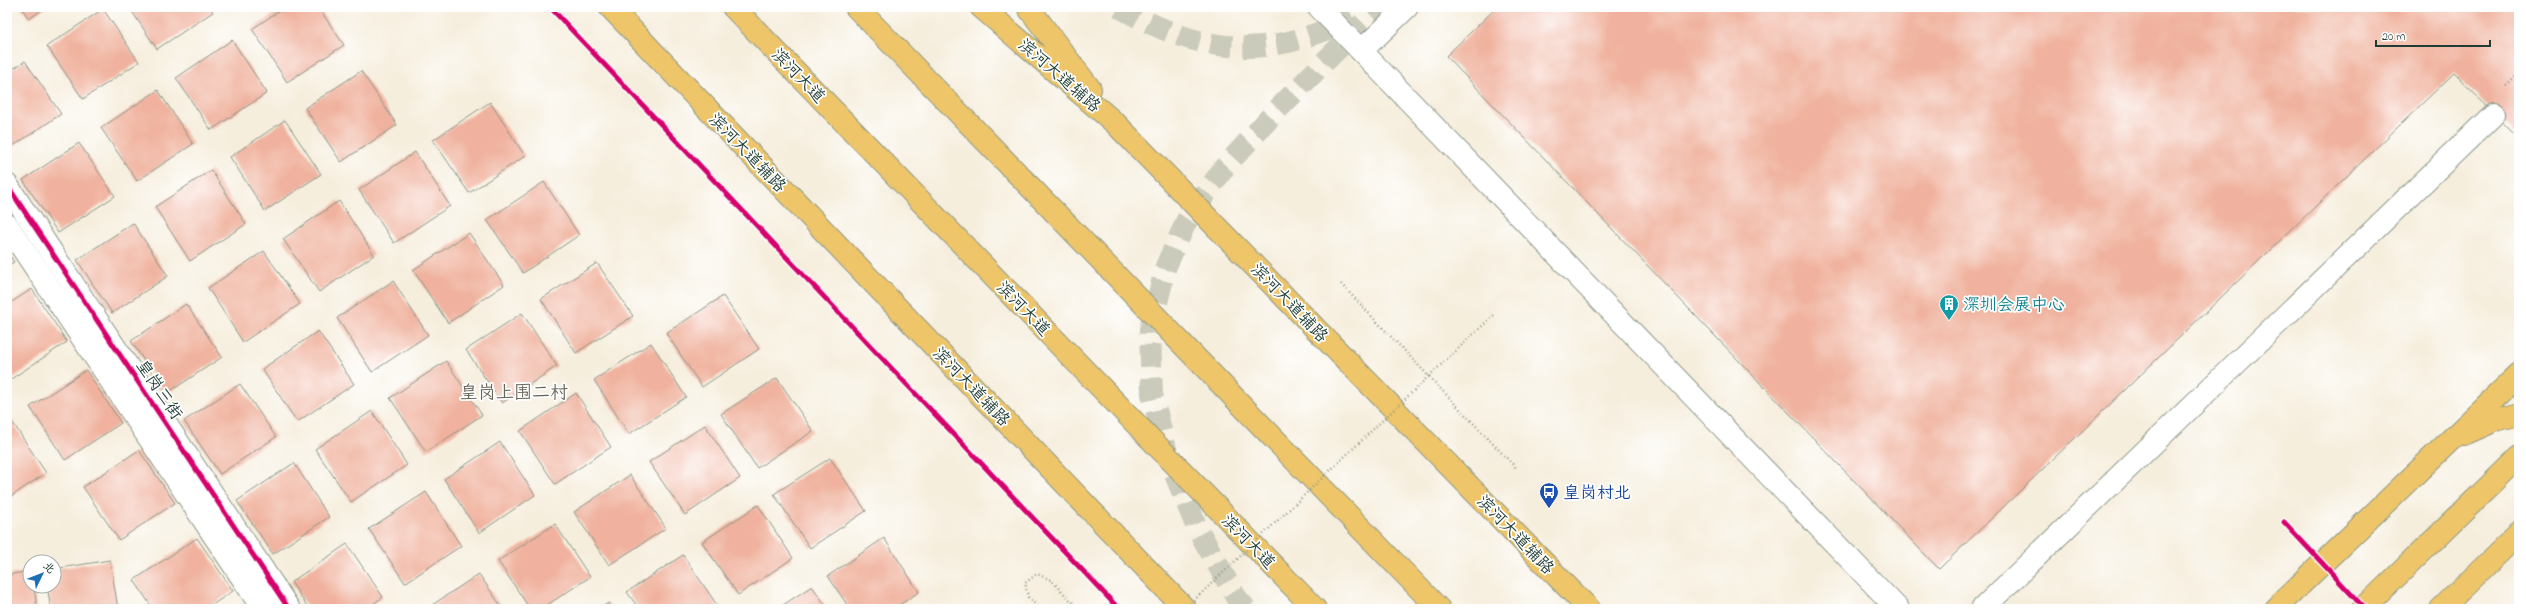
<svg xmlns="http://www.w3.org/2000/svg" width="2526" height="616" font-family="'Indie Flower','LXGW WenKai TC',sans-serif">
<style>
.building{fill:#f0b29e}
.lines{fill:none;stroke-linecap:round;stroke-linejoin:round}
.primary-tunnel{stroke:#cbcbbb;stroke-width:22;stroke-dasharray:22 11;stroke-linecap:butt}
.service-casing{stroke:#8a9688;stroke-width:24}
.minor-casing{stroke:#8a9688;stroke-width:24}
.primary-casing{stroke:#8a9688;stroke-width:24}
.trunk-casing{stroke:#8a9688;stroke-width:24}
.path{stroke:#8a9688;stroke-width:2.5;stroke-dasharray:1 3;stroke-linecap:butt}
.service{stroke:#fff;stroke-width:22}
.minor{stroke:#fff;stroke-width:22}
.primary{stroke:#eec569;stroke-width:22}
.trunk{stroke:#eec569;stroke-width:22}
.path-bridge{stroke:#8a9688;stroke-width:2.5;stroke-dasharray:1 3;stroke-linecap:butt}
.cycleway-casing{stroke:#fff;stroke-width:8}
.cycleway{stroke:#d6006c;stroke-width:5}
.labels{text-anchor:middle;stroke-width:3.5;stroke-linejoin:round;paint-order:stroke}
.street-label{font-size:17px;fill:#1f3d34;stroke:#fff}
.culture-label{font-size:17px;fill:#0d838f;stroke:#fff;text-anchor:start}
.transit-label{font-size:17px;fill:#164399;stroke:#fff;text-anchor:start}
.neighbourhood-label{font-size:18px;fill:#686659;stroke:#fff}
</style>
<rect width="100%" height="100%" fill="#fff"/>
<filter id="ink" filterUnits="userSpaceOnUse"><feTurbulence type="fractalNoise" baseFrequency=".025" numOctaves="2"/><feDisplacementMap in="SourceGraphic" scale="8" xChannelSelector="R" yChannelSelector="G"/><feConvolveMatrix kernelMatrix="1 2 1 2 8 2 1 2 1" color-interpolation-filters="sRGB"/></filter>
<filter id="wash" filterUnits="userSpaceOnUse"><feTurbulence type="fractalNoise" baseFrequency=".012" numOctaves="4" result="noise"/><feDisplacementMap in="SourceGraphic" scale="16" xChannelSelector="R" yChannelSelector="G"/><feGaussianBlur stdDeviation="0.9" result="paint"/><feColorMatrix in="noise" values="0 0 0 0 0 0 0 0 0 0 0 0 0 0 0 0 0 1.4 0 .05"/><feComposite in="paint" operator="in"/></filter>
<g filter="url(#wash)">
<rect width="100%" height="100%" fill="#f6eedd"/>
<g id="blocks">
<path class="building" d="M21,7H46L29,19Z
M129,7H210L213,12L157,49Z
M285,7H318L344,45L287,82L252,29Z
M1497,7H2519V139L2454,73L1939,569L1446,56Z
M103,9L139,62L83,99L47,46Z
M232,40L267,93L211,130L176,78Z
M25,61L61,114L7,150V73Z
M361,71L397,125L341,162L305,108Z
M158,90L193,144L137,181L101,128Z
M490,102L525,156L469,193L433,140Z
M285,120L321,174L265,211L230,157Z
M79,143L115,196L58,233L23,180Z
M415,152L450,206L394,243L359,190Z
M211,170L246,224L190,261L155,207Z
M544,182L579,235L523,273L487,220Z
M339,201L374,255L319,292L283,239Z
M133,223L168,276L112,313L77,260Z
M469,233L504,285L448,323L413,270Z
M7,251L14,262L7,266Z
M264,251L300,304L243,342L208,288Z
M597,263L633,316L576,353L541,299Z
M393,281L428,335L372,372L337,318Z
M32,289L67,342L11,379L7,373V305Z
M723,296L759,349L702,387L666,333Z
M186,304L222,357L166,394L131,341Z
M522,313L557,366L502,403L466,350Z
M318,331L354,384L297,422L262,369Z
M651,343L686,397L629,434L594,380Z
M446,361L482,415L426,452L390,398Z
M86,370L121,423L65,460L30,407Z
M777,378L813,431L757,468L721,414Z
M240,384L276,437L220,474L184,421Z
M576,393L611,447L555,484L520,431Z
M372,411L407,465L351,502L315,449Z
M11,420L46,473L7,499V422Z
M705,425L740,478L685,515L649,462Z
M500,442L535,495L479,533L444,479Z
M139,450L175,503L119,540L83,487Z
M830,458L866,511L810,548L774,494Z
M294,463L329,517L273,554L237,501Z
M630,475L666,528L609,565L574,512Z
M426,492L461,546L405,583L369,529Z
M758,505L793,558L738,595L702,542Z
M555,524L590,577L541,609H530L498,561Z
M197,538L233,591L206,609H153L134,580Z
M884,538L919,592L893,609H850L828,576Z
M347,544L383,597L366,609H309L291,582Z
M683,555L719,608L639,609L627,592Z
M110,560L118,609H51L47,586H54V569Z
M30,571V586H34L37,609H7V575Z
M479,574L503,609H426Z
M812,586L828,609H777Z
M608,603L611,609H599Z"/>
</g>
</g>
<g filter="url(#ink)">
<use href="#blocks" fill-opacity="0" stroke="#8a9688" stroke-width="1"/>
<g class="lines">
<path class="primary-tunnel" d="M1119,7C1203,55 1265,61 1353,18
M1246,609L1236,597L1197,528L1168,457L1152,394L1150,330L1166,266L1187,220L1224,168L1276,111L1379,7"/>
<defs>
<path id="service" d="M1319,7L1898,609
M1361,51L1407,7
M1982,609L2494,114"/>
<path id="minor" d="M7,185L289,609
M7,225L263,609"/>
<path id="primary" d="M610,7L1185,609
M981,7L1116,124L1589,609
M1028,7L1090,89
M2464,434L2496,420L2519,414
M2275,609L2519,374
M2363,609L2519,457
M2441,609L2519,533"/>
<path id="trunk" d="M733,7L1315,609
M856,7L1439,609"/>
</defs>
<use href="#service" class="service-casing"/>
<use href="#minor" class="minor-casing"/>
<use href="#primary" class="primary-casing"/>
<use href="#trunk" class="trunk-casing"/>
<path class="path" d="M2506,86L2519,74
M1341,284L1517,469
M1429,376L1495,314
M1040,609L1028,597L1025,583L1037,574L1051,580L1079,609"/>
<use href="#service" class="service"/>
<use href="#minor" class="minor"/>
<use href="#primary" class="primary"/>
<use href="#trunk" class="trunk"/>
<path class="path-bridge" d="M1185,609L1429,376"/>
<defs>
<path id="cycleway" d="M550,7L1119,609
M7,185L289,609
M2284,522L2365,609"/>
</defs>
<use href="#cycleway" class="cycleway-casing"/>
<use href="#cycleway" class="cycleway"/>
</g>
</g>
<defs>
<symbol id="building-pin" viewBox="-11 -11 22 30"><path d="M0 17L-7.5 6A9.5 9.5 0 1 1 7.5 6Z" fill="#0f9aa8" stroke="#fff"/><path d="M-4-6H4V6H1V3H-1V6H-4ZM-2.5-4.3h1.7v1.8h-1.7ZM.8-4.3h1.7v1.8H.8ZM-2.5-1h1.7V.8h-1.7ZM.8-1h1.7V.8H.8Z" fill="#fff"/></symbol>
<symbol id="bus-pin" viewBox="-11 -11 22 30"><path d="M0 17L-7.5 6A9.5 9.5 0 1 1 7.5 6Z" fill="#1a4fb4" stroke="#fff"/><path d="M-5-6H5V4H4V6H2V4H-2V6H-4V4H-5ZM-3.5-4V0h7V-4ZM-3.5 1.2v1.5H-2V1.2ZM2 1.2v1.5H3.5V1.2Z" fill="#fff"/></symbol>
</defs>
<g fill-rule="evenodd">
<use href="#building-pin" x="1938" y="293" width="22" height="30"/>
<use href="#bus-pin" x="1538" y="481" width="22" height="30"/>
</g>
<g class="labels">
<g class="street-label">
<text transform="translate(799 75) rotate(46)" y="6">滨河大道</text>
<text transform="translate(1060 75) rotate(41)" y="6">滨河大道辅路</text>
<text transform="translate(748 152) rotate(46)" y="6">滨河大道辅路</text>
<text transform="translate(1290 302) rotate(46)" y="6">滨河大道辅路</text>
<text transform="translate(1024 308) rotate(46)" y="6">滨河大道</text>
<text transform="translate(972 386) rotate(46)" y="6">滨河大道辅路</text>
<text transform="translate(160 389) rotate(56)" y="6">皇岗三街</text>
<text transform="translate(1516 534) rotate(46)" y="6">滨河大道辅路</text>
<text transform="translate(1249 541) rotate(46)" y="6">滨河大道</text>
</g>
<g class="culture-label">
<text x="1963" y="310">深圳会展中心</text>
</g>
<g class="transit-label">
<text x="1563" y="498">皇岗村北</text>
</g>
<g class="neighbourhood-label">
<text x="514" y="398">皇岗上围二村</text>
</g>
</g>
<rect width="2526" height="616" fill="none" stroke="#fff" stroke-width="24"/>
<g transform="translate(42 574) rotate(47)"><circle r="19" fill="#ffffff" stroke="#a5b1ae"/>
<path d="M0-3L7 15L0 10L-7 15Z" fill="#1f6fb2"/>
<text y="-6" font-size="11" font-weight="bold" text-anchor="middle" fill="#1f3d34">北</text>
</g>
<path d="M2376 40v6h114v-6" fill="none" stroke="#1f3d34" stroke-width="2"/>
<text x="2382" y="40" font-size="12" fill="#1f3d34" stroke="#ffffff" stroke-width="3" paint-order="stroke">20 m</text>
</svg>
